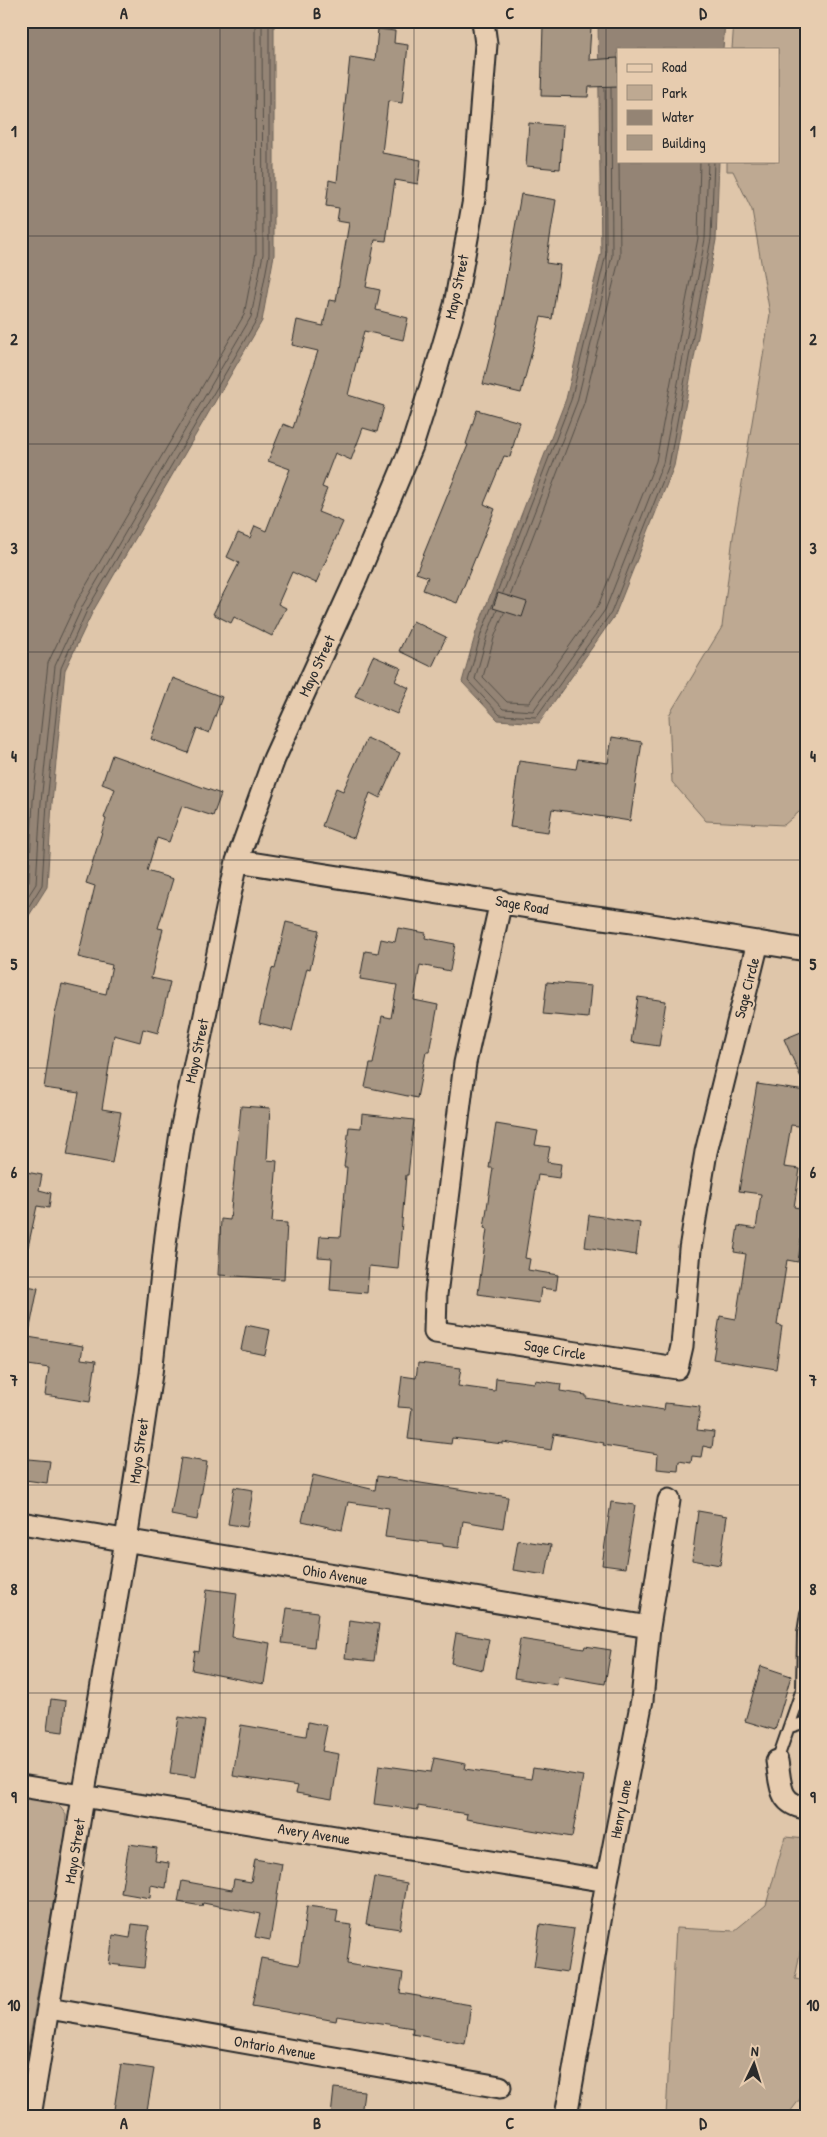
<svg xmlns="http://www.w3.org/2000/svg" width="827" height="2137" font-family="'Patrick Hand',sans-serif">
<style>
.green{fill:#bea992;stroke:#746a5e}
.water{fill:#948474;stroke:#6a6057}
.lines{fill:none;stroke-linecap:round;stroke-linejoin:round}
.shore{stroke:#554f48;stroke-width:1}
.building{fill:#a79683;stroke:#2b2b2b}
.service-casing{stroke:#2b2b2b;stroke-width:14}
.minor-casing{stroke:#2b2b2b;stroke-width:25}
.service{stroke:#e7ccaf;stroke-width:10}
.minor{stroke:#e7ccaf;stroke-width:21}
.grid{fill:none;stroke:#2b2b2b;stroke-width:1;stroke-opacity:0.55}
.labels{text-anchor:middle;stroke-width:4;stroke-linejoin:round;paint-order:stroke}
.street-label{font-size:15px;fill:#2b2b2b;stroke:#e7ccaf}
.neatline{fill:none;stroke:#2b2b2b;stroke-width:2}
.grid-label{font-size:16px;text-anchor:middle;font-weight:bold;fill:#2b2b2b}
</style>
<rect width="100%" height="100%" fill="#dfc6aa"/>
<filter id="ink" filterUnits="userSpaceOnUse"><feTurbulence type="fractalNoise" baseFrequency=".02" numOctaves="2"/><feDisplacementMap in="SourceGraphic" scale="10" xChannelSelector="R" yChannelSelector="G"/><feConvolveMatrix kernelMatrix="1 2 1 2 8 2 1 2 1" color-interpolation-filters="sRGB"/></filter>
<g filter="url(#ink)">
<path class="green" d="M734,21H806V806L784,825L706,821L672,782L669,715L722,627L733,537L770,314L752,210L733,171H727V161H778V49H732Z
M21,1791L56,1801L66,1815L65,1835L21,2090Z
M785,1837L806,1839V1920L795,1979L806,1981V2065H803L801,2086L806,2087V2091L787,2116H666L676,1928L734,1931L766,1905Z"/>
<path class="water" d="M21,21H274V255L262,321L93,611L65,670L52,803L47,887L21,928Z
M598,21H725L723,49H618V161H719L716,240L674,466L615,615L539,723L498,720L462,682L476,632L566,399L601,253Z"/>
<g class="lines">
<path class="shore" d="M497,592L571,400L606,254L605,88
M497,593L481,634L468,681L500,715L536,717L611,613L669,465L711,239L714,161
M503,593L577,402L612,256L611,87
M510,596L584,403L620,256L619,161
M497,610L487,636L475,679L503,709L533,711L605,610L663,463L705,239L708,161
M504,613L494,638L483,677L507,702L529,703L598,606L656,461L698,238L700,161
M21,893L29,881L33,801L48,663L77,601L244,315L256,253L255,21
M21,907L36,884L41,802L55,666L83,605L251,317L263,254L262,21
M21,919L42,885L47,802L61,668L88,608L257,319L269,255V21"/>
</g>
<path class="building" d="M543,25L591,27L589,60L618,58V86L589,87L588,97L541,96Z
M378,29L395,31L394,43L408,45L402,103L388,101L382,153L421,160L418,184L395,180L386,241L375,240L366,287L380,290L376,310L408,318L403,340L364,331L348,395L384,406L377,432L363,428L351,460L335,453L322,487L327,489L318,512L343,522L316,583L292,572L278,604L286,608L272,636L234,617L231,623L213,614L239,563L227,557L238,533L250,538L255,526L266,531L290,469L268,461L283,424L293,428L318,351L292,345L297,320L323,326L329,300L336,301L349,223L337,221L339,208L326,206L329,180L337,182L350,57L375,61Z
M529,123L563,126L560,169L526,166Z
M521,194L556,200L546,263L560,265L552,319L541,317L521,393L483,384L498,323Z
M477,410L520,422L510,457L504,456L484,504L495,509L457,603L423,590L428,577L416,573L468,445L466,444Z
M498,593L527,602L522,617L493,608Z
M413,621L446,637L432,667L399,651Z
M373,656L401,668L395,681L409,688L397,714L355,696Z
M173,678L222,697L209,733L197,728L188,753L151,739Z
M612,737L642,742L630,821L552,809L548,832L510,827L519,761L576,769L578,759L608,763Z
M367,738L400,753L380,798L370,793L354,838L322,826L336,788L343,791Z
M112,755L221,794L213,816L182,806L169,842L157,838L147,871L173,879L158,928L163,929L151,978L170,982L158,1033L143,1029L140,1042L114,1035L102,1109L121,1112L112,1163L67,1155L79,1093L44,1088L54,1019L62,984L106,994L112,965L78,957L95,886L86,883L106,819L104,818L115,789L102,784Z
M286,922L319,930L310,969L307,968L292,1031L259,1023L272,968L275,969Z
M398,928L426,933L425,938L455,944L450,971L420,965L414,1000L438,1005L429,1052H426L417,1098L365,1087L370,1064H373L382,1016L391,1018L397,985L360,979L365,951L378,953L381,939L395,942Z
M547,982L591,986L588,1018L543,1014Z
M638,997L666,1001L659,1046L631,1042Z
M806,1030V1089L784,1039Z
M757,1084L806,1091V1127L791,1125L784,1167L800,1169L794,1207L805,1209L798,1262L787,1260L777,1325L782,1326L776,1369L713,1359L720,1316L736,1319L746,1254L734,1252L738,1226L756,1229L761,1194L739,1191Z
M241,1106L270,1108L267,1160L277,1161L272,1222L287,1223L284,1279L218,1275L221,1219L230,1220Z
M362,1114L414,1120L408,1175H406L398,1269L369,1266L367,1293L330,1290L332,1258L318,1257L320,1236L341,1237L347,1167H344L349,1127L361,1128Z
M496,1124L538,1131L535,1145L550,1147L547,1162L561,1164L559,1178L538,1175L525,1258L530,1259L528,1270L558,1275L556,1290L541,1288L539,1303L478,1294L487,1229L484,1228L493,1168H489Z
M21,1171L42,1175L39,1190L51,1193L49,1208L37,1206L28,1247L21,1246Z
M589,1215L640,1223L636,1255L585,1247Z
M21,1285L38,1288L28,1337L83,1346L81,1359L96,1361L90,1402L45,1395L49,1368L21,1364Z
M246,1325L270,1330L265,1355L241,1350Z
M418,1363L461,1368L458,1386L495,1391L496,1378L534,1383L535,1380L561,1384L560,1391L586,1395V1398L664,1410L665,1403L700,1407L697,1430L714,1432L712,1448L703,1446L701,1457L692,1456L691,1463L679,1461L678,1471L657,1469L658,1454L603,1445L604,1443L554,1434L551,1450L503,1442V1444L452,1438L451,1444L408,1439L412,1408L398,1407L402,1376L416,1378Z
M181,1458L207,1462L197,1520L171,1515Z
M28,1459L50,1461L47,1483L25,1480Z
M313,1475L375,1490L377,1476L508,1497L503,1528L463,1521L459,1548L443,1546V1544L385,1537L389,1508L348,1502L342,1530L302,1521Z
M234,1487L253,1490L247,1527L228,1524Z
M611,1502L635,1505L625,1568L602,1565Z
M698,1511L727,1516L720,1565L692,1560Z
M518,1540L551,1545L546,1575L513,1570Z
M207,1589L237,1593L232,1637L270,1643L264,1684L192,1670L195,1651L199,1652Z
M287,1608L318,1612L314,1647L282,1643Z
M349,1620L379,1624L374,1661L345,1658Z
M456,1633L489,1639L483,1670L451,1663Z
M520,1639L584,1649L585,1646L611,1650L605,1684L558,1676L557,1685L514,1678Z
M761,1666L791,1676L775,1730L745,1721Z
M51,1699L66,1701L63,1732L47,1730Z
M179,1717L205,1721L196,1777L170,1773Z
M308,1722L327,1726L322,1751L339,1754L332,1799L296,1793L298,1786L233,1776L241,1725L306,1736Z
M434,1758L466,1764L465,1769L531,1779L533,1768L583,1776L572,1837L466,1819L467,1814L418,1806V1810L374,1804L379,1765L431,1772Z
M129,1844L157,1848L155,1861L169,1863L166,1888L151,1885L150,1898L121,1893Z
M255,1859L282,1864L270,1940L255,1937L260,1914L203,1903L202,1906L178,1902L182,1881L232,1890L234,1879L251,1882Z
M374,1877L407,1883L400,1929L366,1924Z
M307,1906L338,1910L336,1923L352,1925L347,1964L403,1973L400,1993L471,2005L465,2044L412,2034L413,2028L337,2016L336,2021L252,2006L261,1958L299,1965Z
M132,1924L149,1926L144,1968L109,1964L113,1935L130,1938Z
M540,1924L574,1929L567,1972L534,1967Z
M121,2064L154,2069L146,2116H113Z
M334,2088L364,2091L361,2116H331Z"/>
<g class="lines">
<defs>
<path id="service" d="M790,1727L806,1722
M777,1761L802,1689L803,1633L806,1613"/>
<path id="minor" d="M237,861L573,914L640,923L806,950
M501,901L465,1063L436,1295L435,1332L677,1368L682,1346L690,1249L706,1152L758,942
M21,1523L649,1627
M777,1761C781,1784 778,1804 806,1808
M21,1786L607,1881
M49,2008L500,2087
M30,2116L126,1540L151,1374L166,1236L182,1126L237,861L274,759L357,577L412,446L437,367L455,305L474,199L486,44L483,21
M566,2116L607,1881L642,1700L649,1627L669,1500"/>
</defs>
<use href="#service" class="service-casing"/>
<use href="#minor" class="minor-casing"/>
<use href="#service" class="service"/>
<use href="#minor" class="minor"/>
</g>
</g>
<path class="grid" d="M220,21V2116M414,21V2116M606,21V2116M21,236H806M21,444H806M21,652H806M21,860H806M21,1068H806M21,1277H806M21,1485H806M21,1693H806M21,1901H806"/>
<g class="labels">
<g class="street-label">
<text transform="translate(457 287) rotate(-78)" y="5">Mayo Street</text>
<text transform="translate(317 666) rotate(-65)" y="5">Mayo Street</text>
<text transform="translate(522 905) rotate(10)" y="5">Sage Road</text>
<text transform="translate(747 988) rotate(-76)" y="5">Sage Circle</text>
<text transform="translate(197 1051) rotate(-78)" y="5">Mayo Street</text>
<text transform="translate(555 1350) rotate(9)" y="5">Sage Circle</text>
<text transform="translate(139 1451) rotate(-82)" y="5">Mayo Street</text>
<text transform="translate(335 1575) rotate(9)" y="5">Ohio Avenue</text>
<text transform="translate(621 1809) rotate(-79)" y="5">Henry Lane</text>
<text transform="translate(314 1834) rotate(9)" y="5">Avery Avenue</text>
<text transform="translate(75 1851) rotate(-81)" y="5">Mayo Street</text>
<text transform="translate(275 2048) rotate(10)" y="5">Ontario Avenue</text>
</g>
</g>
<rect width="827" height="2137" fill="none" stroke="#e7ccaf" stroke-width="55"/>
<rect x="617" y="48" width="162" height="115" fill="#e7ccaf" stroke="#9c8c7a"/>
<rect x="627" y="64" width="25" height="8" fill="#e7ccaf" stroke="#9c8c7a"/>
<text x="662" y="72" font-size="15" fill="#2b2b2b">Road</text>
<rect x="627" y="85" width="25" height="15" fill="#bea992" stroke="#9c8c7a"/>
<text x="662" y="98" font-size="15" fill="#2b2b2b">Park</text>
<rect x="627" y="110" width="25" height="15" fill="#948474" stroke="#9c8c7a"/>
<text x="662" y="122" font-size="15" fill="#2b2b2b">Water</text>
<rect x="627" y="135" width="25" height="15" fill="#a79683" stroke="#9c8c7a"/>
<text x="662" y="148" font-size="15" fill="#2b2b2b">Building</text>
<g transform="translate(754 2064) rotate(4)" stroke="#e7ccaf" stroke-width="4" paint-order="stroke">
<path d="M0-4L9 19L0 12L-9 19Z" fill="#2b2b2b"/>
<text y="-8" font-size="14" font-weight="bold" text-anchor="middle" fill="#2b2b2b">N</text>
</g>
<rect x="28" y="28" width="772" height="2082" class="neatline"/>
<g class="grid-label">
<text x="124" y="19">A</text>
<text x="317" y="19">B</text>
<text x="510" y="19">C</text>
<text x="703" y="19">D</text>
<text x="14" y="137">1</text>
<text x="813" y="137">1</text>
<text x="14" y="345">2</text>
<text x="813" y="345">2</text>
<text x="14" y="554">3</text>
<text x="813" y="554">3</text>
<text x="14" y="762">4</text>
<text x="813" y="762">4</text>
<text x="14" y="970">5</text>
<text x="813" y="970">5</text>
<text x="14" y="1178">6</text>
<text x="813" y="1178">6</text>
<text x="14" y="1386">7</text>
<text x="813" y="1386">7</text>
<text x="14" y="1595">8</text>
<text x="813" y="1595">8</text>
<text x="14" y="1803">9</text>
<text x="813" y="1803">9</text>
<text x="14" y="2011">10</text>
<text x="813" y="2011">10</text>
<text x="124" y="2129">A</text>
<text x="317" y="2129">B</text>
<text x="510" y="2129">C</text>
<text x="703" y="2129">D</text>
</g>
</svg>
